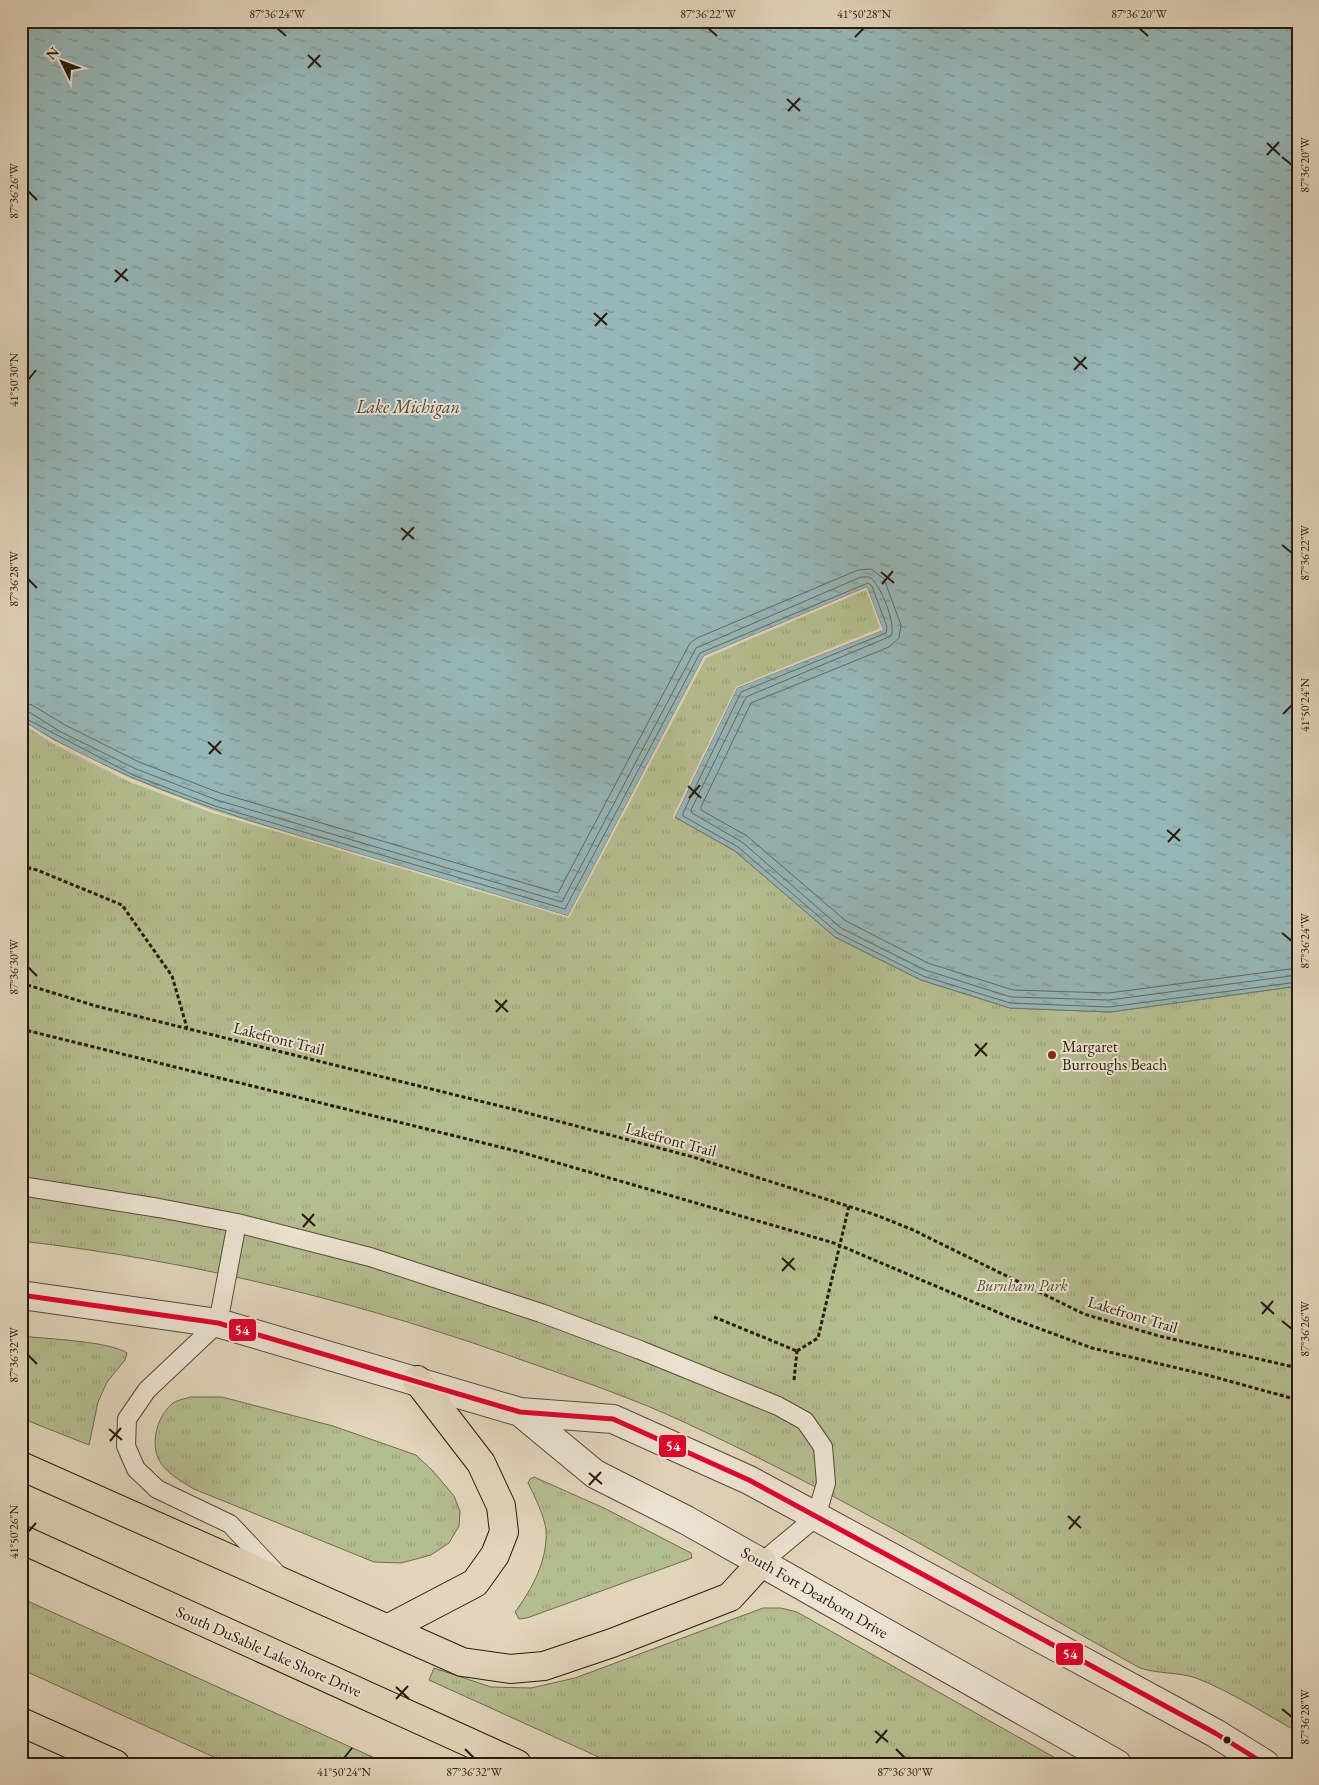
<svg xmlns="http://www.w3.org/2000/svg" width="1319" height="1785" font-family="'EB Garamond',serif">
<style>
.grass{fill:url(#grass-tufts);stroke:#6e6c4e}
.water{fill:url(#water-ripples);stroke:#6a7973}
.pier{fill:#e2d5bc}
.lines{fill:none;stroke-linecap:round;stroke-linejoin:round}
.shore{stroke:#606962;stroke-width:1}
.lane-casing{stroke:#574a38;stroke-width:20}
.street-casing{stroke:#574a38;stroke-width:30}
.highway-casing{stroke:#291b0c;stroke-width:30}
.path{stroke:#291b0c;stroke-width:3;stroke-dasharray:4 2.5;stroke-linecap:butt}
.lane{stroke:#ece4d3;stroke-width:18}
.street{stroke:#ece4d3;stroke-width:28}
.highway{stroke:#e2d5bc;stroke-width:28}
.bus-1-casing{stroke:#ece4d3;stroke-width:9}
.bus-1{stroke:#e4002b;stroke-width:5}
.ticks{fill:none;stroke:#291b0c;stroke-width:2}
.poi-dot{fill:#8f2418;stroke:#ece4d3;stroke-width:2}
.bus-dot{fill:#291b0c;stroke:#ece4d3;stroke-width:2}
.labels{text-anchor:middle;stroke-width:4;stroke-linejoin:round;paint-order:stroke}
.street-label{font-size:16px;fill:#291b0c;stroke:#ece4d3}
.poi-label{font-size:16px;fill:#291b0c;stroke:#ece4d3;text-anchor:start}
.park-label{font-size:16px;font-style:italic;fill:#534c33;stroke:#ece4d3}
.water-label{font-size:18px;font-style:italic;fill:#4a4a40;stroke:#ece4d3}
.line-badge{stroke:#ece4d3;stroke-width:2}
.badge-label{font-size:14px;text-anchor:middle;font-weight:bold;fill:#fff}
.neatline{fill:none;stroke:#291b0c;stroke-width:2}
.ticks-label{font-size:12px;text-anchor:middle;fill:#291b0c}
</style>
<defs>
<pattern id="grass-tufts" width="24" height="20" patternUnits="userSpaceOnUse" patternTransform="scale(1.25)"><rect width="24" height="20" fill="#b4bd8f"/><path d="M3 7l-1-3M5 7V3M7 7l1-3M15 17l-1-3M17 17v-4M19 17l1-3" fill="none" stroke="#9ba27a"/></pattern>
<pattern id="water-ripples" width="26" height="14" patternUnits="userSpaceOnUse" patternTransform="scale(1.25)"><rect width="26" height="14" fill="#96b7b8"/><path d="M2 4q2-2 4 0t4 0M15 11q2-2 4 0t4 0" fill="none" stroke="#7a9494"/></pattern>
</defs>
<rect width="100%" height="100%" fill="#e2d5bc"/>
<filter id="stains"><feTurbulence type="fractalNoise" baseFrequency=".004" numOctaves="4"/><feColorMatrix values="0 0 0 0 .2 0 0 0 0 .09 0 0 0 0 .02 0 0 0 .5 -.17"/></filter>
<radialGradient id="worn" r=".72"><stop offset=".6" stop-color="#630" stop-opacity="0"/><stop offset="1" stop-color="#630" stop-opacity=".3"/></radialGradient>
<path class="grass" d="M867,587L883,630L675,817L735,851L835,937L921,980L1010,1008L1110,1012L1298,986V1732C1265,1714 1232,1692 1196,1678C1179,1672 1158,1674 1140,1668C990,1584 842,1495 686,1423C637,1400 585,1382 533,1364C368,1304 197,1261 21,1241V720L55,741L704,656Z
M21,1336C46,1339 109,1341 127,1353L125,1360L107,1382L98,1402L89,1445L21,1418Z
M190,1397H222L333,1426L416,1455L433,1471L454,1496L460,1511L459,1526L449,1543L431,1555L401,1563L374,1562L194,1489C181,1481 165,1473 158,1458C151,1441 157,1417 172,1404C176,1400 185,1399 190,1397Z
M534,1477L604,1508L691,1553L692,1558L527,1618L519,1619L515,1612C532,1589 548,1560 546,1530C544,1515 535,1497 528,1483L530,1479Z
M21,1598L388,1764H229L21,1669Z
M763,1608H781L797,1612L1066,1764H614L429,1680L434,1668L491,1687L531,1688L575,1678Z"/>
<path class="water" d="M21,21H1298V986L1110,1012L1010,1008L921,980L835,937L735,851L675,817L737,688L883,630L867,587L704,656L568,916C491,893 414,870 336,847C223,813 123,783 21,720Z"/>
<path class="pier" d="M867,587L883,630L737,688L674,819L673,816L736,687L880,628L866,590L706,658L569,918L213,813L130,782L54,744L21,723V720L55,741L132,779L214,811L568,916L704,656Z"/>
<g class="lines">
<path class="shore" d="M21,703L32,705L65,725L139,762L220,793L558,893L690,643L697,638L858,570L871,569L884,579L901,625L899,638L889,647L751,703L701,807V810L747,836L846,921L928,963L1013,990L1109,993L1298,968
M21,710L29,712L61,732L136,769L217,800L562,902L696,648L861,577H869C880,582 897,626 891,636L746,697L691,810L692,813L742,842L841,928L925,970L1011,997L1109,1000L1298,975
M21,716L133,775L215,806L565,909L700,653L868,583L872,586L887,627L886,633L741,692L683,813V816L738,847L838,933L923,976L1010,1003L1109,1007L1298,982"/>
<defs>
<path id="lane" d="M21,1186L159,1208L237,1223L370,1257L541,1313L640,1350L778,1406L805,1421L823,1447L826,1483L816,1517L762,1562
M237,1223L218,1323L147,1390L127,1419L126,1446L136,1469L157,1489L230,1524L278,1575"/>
<path id="street" d="M21,1295L218,1323L520,1412L613,1419L749,1480L1215,1733L1265,1764
M520,1412L595,1474L686,1520L1117,1764"/>
<path id="highway" d="M21,1466L462,1662L510,1669L544,1666L612,1643L730,1597L762,1562
M21,1539L517,1764
M389,1628L475,1583L495,1555L504,1532L501,1506L481,1463L417,1380
M21,1722L115,1764"/>
</defs>
<use href="#lane" class="lane-casing"/>
<use href="#street" class="street-casing"/>
<use href="#highway" class="highway-casing"/>
<path class="path" d="M21,866L37,870L122,905L172,976L187,1028
M21,983L96,1006L516,1110L693,1157L873,1214L911,1229L1084,1314L1159,1336L1298,1368
M21,1029L520,1152L834,1243L1016,1320L1092,1348L1207,1375L1298,1400
M714,1317L797,1351
M797,1351L818,1338L849,1206
M794,1380L797,1351"/>
<use href="#lane" class="lane"/>
<use href="#street" class="street"/>
<use href="#highway" class="highway"/>
<defs>
<path id="bus-1" d="M21,1295L218,1323L520,1412L613,1419L749,1480L1215,1733L1265,1764"/>
</defs>
<use href="#bus-1" class="bus-1-casing"/>
<use href="#bus-1" class="bus-1"/>
</g>
<path class="ticks" d="M277,28L286,36M708,28L717,36M1139,28L1148,36M855,37L864,28M308,55L321,67M308,68L320,55M787,99L800,111M788,111L800,98M1267,143L1280,155M1267,155L1279,142M1282,157L1292,165M28,191L37,200M115,270L128,281M115,282L127,269M594,313L607,325M595,326L607,313M1074,357L1087,369M1074,370L1086,357M28,380L36,370M401,528L414,539M402,540L414,527M1282,545L1292,553M881,572L894,583M28,579L37,588M882,584L893,571M1283,714L1292,705M208,742L221,754M209,754L221,741M688,786L701,798M689,798L700,785M1167,830L1180,841M1168,842L1180,829M1282,933L1292,941M28,967L37,976M495,1000L508,1012M496,1012L507,1000M975,1044L987,1056M975,1056L987,1043M302,1214L315,1226M303,1227L314,1214M782,1258L795,1270M782,1271L794,1258M1261,1302L1274,1314M1262,1314L1273,1301M1282,1321L1292,1329M28,1355L37,1364M109,1429L122,1440M110,1441L121,1428M589,1473L602,1484M589,1485L601,1472M1068,1516L1081,1528M1069,1529L1080,1516M28,1532L36,1523M396,1687L409,1699M396,1699L408,1686M1282,1709L1292,1717M875,1731L888,1742M876,1743L887,1730M465,1749L474,1758M896,1749L905,1758M344,1758L352,1748"/>
<circle class="poi-dot" cx="1052" cy="1055" r="5"/>
<circle class="bus-dot" cx="1227" cy="1740" r="4.5"/>
<g class="labels">
<g class="street-label">
<text transform="translate(279 1038) rotate(14)" y="6">Lakefront Trail</text>
<text transform="translate(671 1139) rotate(15)" y="6">Lakefront Trail</text>
<text transform="translate(1133 1314) rotate(17)" y="6">Lakefront Trail</text>
<text transform="translate(815 1592) rotate(30)" y="6">South Fort Dearborn Drive</text>
<text transform="translate(269 1651) rotate(24)" y="6">South DuSable Lake Shore Drive</text>
</g>
<g class="poi-label">
<text x="1062" y="1052">Margaret<tspan x="1062" dy="18">Burroughs Beach</tspan></text>
</g>
<g class="park-label">
<text x="1022" y="1291">Burnham Park</text>
</g>
<g class="water-label">
<text x="408" y="413">Lake Michigan</text>
</g>
</g>
<g class="line-badge">
<rect x="228" y="1318" width="29" height="24" rx="5" fill="#e4002b"/>
<rect x="658" y="1434" width="29" height="24" rx="5" fill="#e4002b"/>
<rect x="1055" y="1642" width="29" height="24" rx="5" fill="#e4002b"/>
</g>
<g class="badge-label">
<text x="242" y="1335">54</text>
<text x="673" y="1451">54</text>
<text x="1070" y="1659">54</text>
</g>
<rect width="1319" height="1785" fill="none" stroke="#e2d5bc" stroke-width="55"/>
<g transform="translate(62 62) rotate(312)" stroke="#ece4d3" stroke-width="4" paint-order="stroke">
<path d="M0-4L9 19L0 12L-9 19Z" fill="#291b0c"/>
<text y="-8" font-size="14" font-weight="bold" text-anchor="middle" fill="#291b0c">N</text>
</g>
<rect x="28" y="28" width="1264" height="1730" class="neatline"/>
<g class="ticks-label">
<text x="277" y="18">87°36'24"W</text>
<text x="708" y="18">87°36'22"W</text>
<text x="864" y="18">41°50'28"N</text>
<text x="1139" y="18">87°36'20"W</text>
<text transform="translate(1305 165) rotate(-90)" y="4">87°36'20"W</text>
<text transform="translate(14 191) rotate(-90)" y="4">87°36'26"W</text>
<text transform="translate(14 380) rotate(-90)" y="4">41°50'30"N</text>
<text transform="translate(1305 553) rotate(-90)" y="4">87°36'22"W</text>
<text transform="translate(14 579) rotate(-90)" y="4">87°36'28"W</text>
<text transform="translate(1305 705) rotate(-90)" y="4">41°50'24"N</text>
<text transform="translate(1305 941) rotate(-90)" y="4">87°36'24"W</text>
<text transform="translate(14 967) rotate(-90)" y="4">87°36'30"W</text>
<text transform="translate(1305 1329) rotate(-90)" y="4">87°36'26"W</text>
<text transform="translate(14 1355) rotate(-90)" y="4">87°36'32"W</text>
<text transform="translate(14 1532) rotate(-90)" y="4">41°50'26"N</text>
<text transform="translate(1305 1717) rotate(-90)" y="4">87°36'28"W</text>
<text x="344" y="1776">41°50'24"N</text>
<text x="474" y="1776">87°36'32"W</text>
<text x="905" y="1776">87°36'30"W</text>
</g>
<rect width="100%" height="100%" filter="url(#stains)"/>
<rect width="100%" height="100%" fill="url(#worn)"/>
</svg>
